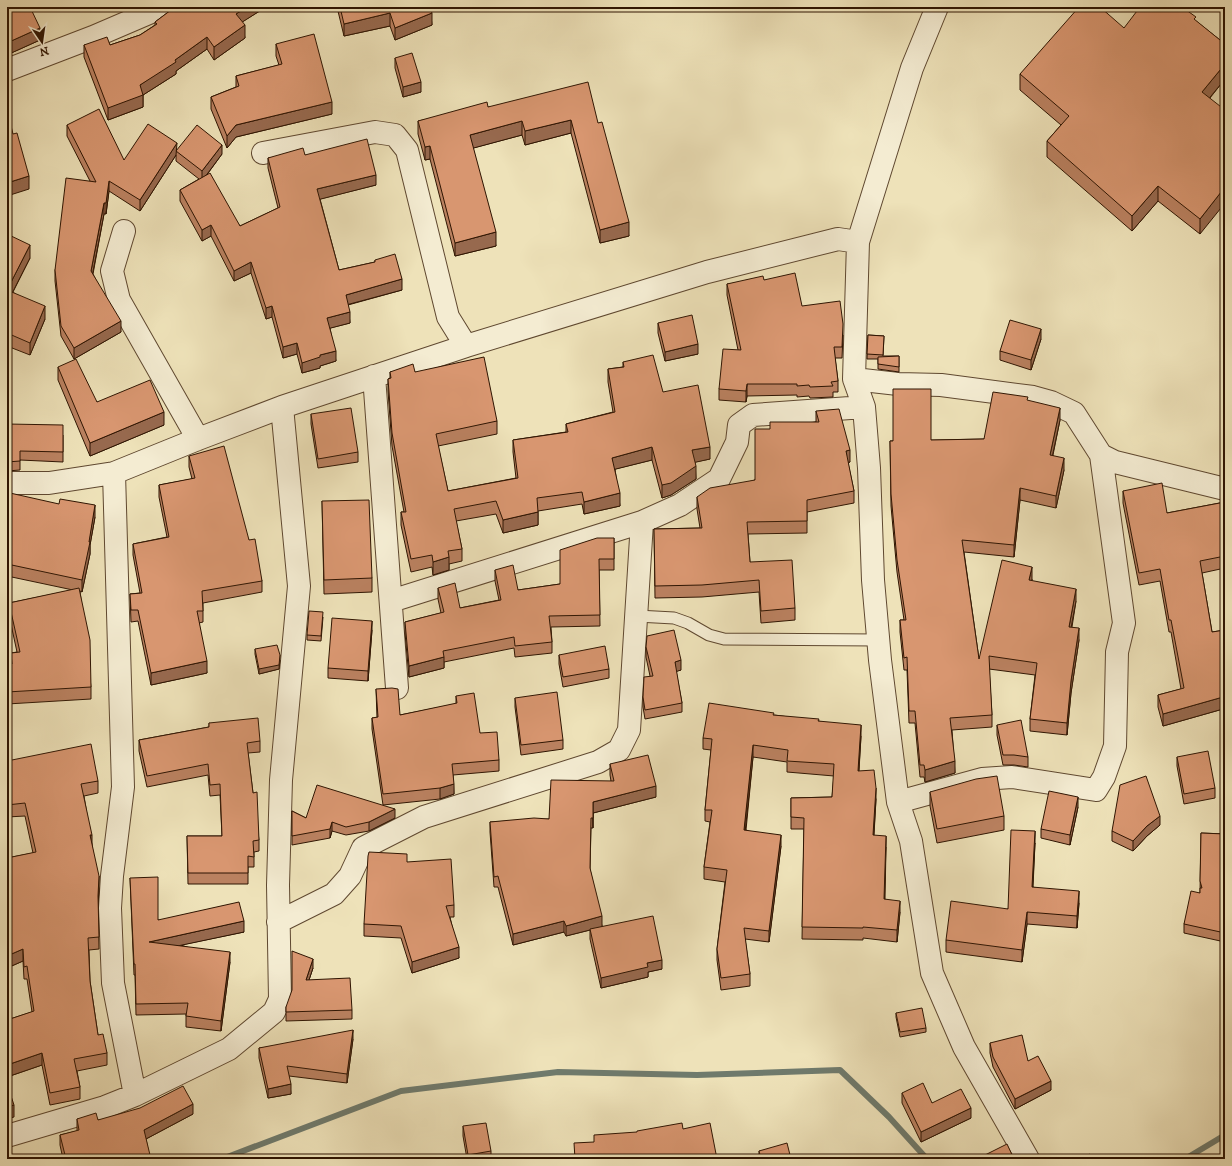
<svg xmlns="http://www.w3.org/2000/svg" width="1232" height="1166" font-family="'IM FELL DW Pica',serif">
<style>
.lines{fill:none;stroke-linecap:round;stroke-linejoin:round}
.stream{stroke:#6f7a6c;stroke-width:6}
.lane-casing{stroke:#5f4830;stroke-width:13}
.street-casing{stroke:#5f4830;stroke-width:24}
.lane{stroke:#f4ecd2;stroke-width:11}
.street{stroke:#f4ecd2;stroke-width:22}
.wall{fill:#ba8160;stroke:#2f1502}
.shaded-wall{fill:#97694e;stroke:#2f1502}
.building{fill:#d89670;stroke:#2f1502}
</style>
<rect width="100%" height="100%" fill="#eee2b9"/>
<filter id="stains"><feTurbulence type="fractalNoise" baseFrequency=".005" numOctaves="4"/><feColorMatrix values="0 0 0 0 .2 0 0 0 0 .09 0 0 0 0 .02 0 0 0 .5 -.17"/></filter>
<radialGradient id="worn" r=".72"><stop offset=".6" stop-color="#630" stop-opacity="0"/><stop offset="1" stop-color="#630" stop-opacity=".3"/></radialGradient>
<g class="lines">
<path class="stream" d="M222,1159L401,1091L558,1072L697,1075L840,1070L889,1117L927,1159
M1185,1159L1225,1135"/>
<defs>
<path id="lane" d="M637,616L674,618L688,623L709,635L724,639L878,640"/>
<path id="street" d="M937,7L912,68L858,242L854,379L864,407L869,468L873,580L880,660L898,802L911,841L932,973L964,1047L1028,1159
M7,70L93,37L163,7
M263,153L375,132L395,135L407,150L448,317L466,346
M124,231L112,271L119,300L198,439
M374,376L397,688
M854,379L898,384L941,385L1033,397L1051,402L1074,413L1101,455L1115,462L1225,489
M114,473L123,787L112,876L110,908L113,983L135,1095
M7,483H49L114,473L198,439L282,407L466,346L707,272L838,239L858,242
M391,601L642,522L680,505L719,479L737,442L739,425L753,415L864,407
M898,802L982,779L1012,777L1096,790L1104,777L1115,746L1117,652L1124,623L1101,455
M278,922L334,894L350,876L363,848L424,817L598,762L619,750L629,730L642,522
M7,1136L105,1107L135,1095L229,1049L274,1012L280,999L278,885L281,780L299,586L282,407"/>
</defs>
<use href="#lane" class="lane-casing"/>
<use href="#street" class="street-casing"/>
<use href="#lane" class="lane"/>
<use href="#street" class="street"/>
</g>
<path class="wall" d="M7,7L40,40L9,54L7,50Z
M175,7H266L242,22L245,38L214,60L207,49L176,71V74L143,95V107L108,120L84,57V45H110L140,35L155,25V22Z
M337,7H430L432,25L395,40L390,26L344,36Z
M1196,21L1225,44V79L1210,98L1200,234L1158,201L1132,231L1047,157V141L1061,125L1020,90V74L1124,28Z
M276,44L332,114L236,137L227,148L211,109V97L236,87V76L279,65L276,56Z
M395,58L421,92L403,97L395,68Z
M488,107L598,123L629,236L600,243L571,133L525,145L522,135L473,148L496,246L455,256L430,159L425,160L418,134V121Z
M67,125L124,160L177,151L222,154L206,176L240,226L278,208L268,168V158L305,155L376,185L320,199L339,270L375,262V260L402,290L348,305L350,323L330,328L336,361L320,366V368L302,373L297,354L283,358L272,317L266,319L251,273L234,281L211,236L202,241L180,201V190L199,179L176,161V155L140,211L109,191L106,214H104L93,274L121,332L74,359L61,336L55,281V270L90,181L67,136Z
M7,234L30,258L13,292L45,319L30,355L7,346Z
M764,280L843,335L842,358H835L838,381V392H833V397L810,398L809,396L797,397V395L747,396L746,402L719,400V389L738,350L727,295V284Z
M658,323L698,354L665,361L658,333Z
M868,335L884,336L883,356H899V372L878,369V359H867Z
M1041,339L1031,370L1000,360V351Z
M623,362L663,392L710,459L695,462L696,479L671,495L662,498L652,460L615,469L620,506L584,514L582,504L538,511V525L503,533L496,514L456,521L462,549V561L449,564V570L433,575L432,567L411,572L401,525V512H404L392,446L388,391V379L390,378V372H415L497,421V434L438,446L448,491L516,478L513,452V440L566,432V424L613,412L608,382V369L623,367Z
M58,367L97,402L164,425L90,456L58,380Z
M1028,401L1060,420L1053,455L1064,470L1056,508L1020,500L1014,557L964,552L979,659L1032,579V581L1076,601L1072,627L1079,640L1071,693L1067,735L1030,731V719L1035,675L989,669L992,715V727L952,730L955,773L925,782L924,777H920L915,723H909L907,670H904L900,632V620H904L897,572L891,506L890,441L984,439Z
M816,411L850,462L848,463L854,491V503L807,512V533L748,534L750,562L795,608V620L761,623L759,592L702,597L655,598L654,529L700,528L697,509V497L755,480L770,429L816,422Z
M311,414L358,452V462L318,468L311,424Z
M7,424L63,435V462L20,460V470L7,471Z
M189,456L249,540L262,581V592L203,603V622L199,623L207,673L151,685L138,621L131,622L130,594L140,593L133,555V544L167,537L159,497V485L192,479L189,467Z
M1123,491L1167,513L1225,502V568L1202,573L1212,632L1225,630V717L1223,709L1163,726L1158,707V695L1181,689L1171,632H1169L1160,581L1139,585L1123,503Z
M322,501L372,578V592L324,594Z
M7,506L95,517L90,545V554L82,592L80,591L91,687V699L7,704V664H11V653L17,652L9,615V603L73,590L7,576Z
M614,538V570H599L600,626L551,627L552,642V653L515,657L514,648L444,662V668L409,677L405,633V622L441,613L438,599V588L460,608L499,600L495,581V570L518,590L560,584Z
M323,617L321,641L307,640V635Z
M372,630L368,681L328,678V668Z
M646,647L681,670L676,671L682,703V712L645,719L643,707V697L650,676L646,657Z
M255,649L280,660L279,669L259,674L255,654Z
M559,655L609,669V678L563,687L559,664Z
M376,689L400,715L456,704V696L480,733L499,760V771L453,775L454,794L440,799L383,805L372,729V718H377Z
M515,698L563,740V749L521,755L515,707Z
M774,715L819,721L861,736L859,771L876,799L874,835L886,847L885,899L900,912L897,942L863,938V940L802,939L804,829H791V798L832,797L834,776L787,772V762L753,757L746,830L781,846L769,942L745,939L750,974V986L721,990L717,960V949L725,882L704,879V867L710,822L705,821V810L711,750L703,749V738Z
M209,723L260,741V752L248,753L253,793L259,840V851L254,852V867H248V884H188L187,836H222L220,795L210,796L208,775L147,787L139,751V740L209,727Z
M997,725L1028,757V767L1014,765H1003L997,735Z
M1177,757L1215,788V798L1184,804L1177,766Z
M7,761L98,781V793L84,796L99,889L98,904L99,949L89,950L90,981L98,1035L107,1053V1065L77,1071L80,1087V1099L50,1105L42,1065L7,1077V1020L32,1012L27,979H24L23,961L7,968V858L33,853L25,816L7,817Z
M610,764L656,797L593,813V828H591L590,869L602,926L662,969L648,972V977L601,988L590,939V930L566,936L564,932L513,945L498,887H494L490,832V822L549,819L611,781L610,775Z
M930,792L1004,816V830L937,843L930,806Z
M1078,807L1070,845L1041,838V829Z
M292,811L306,818H395L369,831L346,835L332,831L330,838L292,845Z
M1160,825L1147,836L1133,851L1112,841V831Z
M1201,833L1225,834V873H1222V898L1225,899V942L1184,933V924L1200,893Z
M1035,843L1033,887L1079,903L1077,928L1027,924L1022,962L946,952V940L1008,909Z
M407,862L454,905V917H450L459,958L412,973L401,938L364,936V924Z
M130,878L158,920L244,932L181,945L230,962L221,1031L186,1027V1014L136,1015L135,975H134Z
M313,968L309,980L352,1010V1019L286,1021V1007Z
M896,1013L926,1028V1032L900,1037L896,1017Z
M353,1039L347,1083L289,1076L291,1094L268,1098L259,1058V1048Z
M990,1043L1028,1061L1051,1090L1015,1109L993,1067L990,1053Z
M902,1093L932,1103L971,1118L921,1142L902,1103Z
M193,1114L146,1139L150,1159H63L60,1145V1135L77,1131V1119L98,1120Z
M463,1126L491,1151V1159H467L463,1136Z
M759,1151L791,1159H759Z"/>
<path class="shaded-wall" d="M109,7H115L109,11Z
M247,7H266L236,26V14Z
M390,13V26L344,36V24Z
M432,13V25L395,40V28Z
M245,25V38L214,60V47Z
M40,28V40L9,54V42Z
M207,37V49L176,71V74L143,95V107L108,120V108Z
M1225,64V79L1202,107V92Z
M421,82V92L403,97V87Z
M332,102V114L236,137L227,148V136L236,125Z
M571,120V133L525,145V131Z
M522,121V135L470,149V135Z
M177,143L176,155L140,211V200Z
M222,145V154L202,181V171Z
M430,146V159L425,160V147Z
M376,175V185L317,200V189Z
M29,176V189L7,196V183Z
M109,181V191L106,214V203Z
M1158,186V201L1132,231V216Z
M1225,187V203L1200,234V219Z
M104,203V214L91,282V271Z
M629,222V236L600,243V230Z
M211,225V236L202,241V230Z
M496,232V246L455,256V243Z
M30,245V258L7,303V290Z
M251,262V273L234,281V271Z
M402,279V290L346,305V295Z
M45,306V319L30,355V343Z
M272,306V317L266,319V308Z
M350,312V323L327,329V318Z
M121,321V332L74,359V348Z
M1041,329V339L1031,370V360Z
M297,343V354L283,358V347Z
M698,344V354L665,361V352Z
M336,351V361L320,366V368L302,373V363L320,355Z
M747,384V396L746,402V391Z
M1060,408V420L1050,467V455Z
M164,412V425L90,456V443Z
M652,447V460L612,470V458Z
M710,447V459L692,463V450Z
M850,450V462L846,463V451Z
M1064,458V470L1056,508V496Z
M696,466V479L671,495L662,498V485Z
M1020,488V500L1014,557V545Z
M620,493V506L584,514V502Z
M95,505V517L90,545V554L82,592V580Z
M538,512V525L503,533V520Z
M449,557V570L433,575V562Z
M1032,567V579L1029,593V580Z
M1076,589V601L1069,639V627Z
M372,621V630L368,681V671Z
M1079,628V640L1071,693L1067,735V723L1071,681Z
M280,655L279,669L259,674V669Z
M444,657V668L409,677V666Z
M681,660V670L675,672V662Z
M207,661V673L151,685V673Z
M1223,697V709L1163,726V714Z
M861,725V736L858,783V771Z
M753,745V757L744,842V830Z
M955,761V773L925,782V770Z
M454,784V794L440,799V788Z
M656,786V797L593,813V828V802Z
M876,788V799L873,847V835Z
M1078,797V807L1070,845V835Z
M395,809V818L369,831V822Z
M1160,816V825L1147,836L1133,851V841L1147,826Z
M332,822V831L330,838V829Z
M1035,831V843L1032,899V887Z
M90,835H92V847Z
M781,835V846L769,942V931Z
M886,836V847L884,910V899Z
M99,876V889L98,908V896Z
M1079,891V903L1077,928V916Z
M900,901V912L897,942V930Z
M1027,912V924L1022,962V950Z
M602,916V927L566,936V926Z
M244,921V932L149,952V942Z
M564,921V932L513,945V934Z
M459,947V958L412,973V962Z
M23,949V961L7,968V956Z
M230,952V962L221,1031V1021Z
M313,959V968L306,989V980Z
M662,960V969L648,972V977L601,988V978L647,963Z
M353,1030V1039L347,1083V1074Z
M42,1053V1065L7,1077V1065Z
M1051,1081V1090L1015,1109V1099Z
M291,1084V1094L268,1098V1089Z
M193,1104V1114L144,1140V1130Z
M14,1105V1117L7,1119V1107Z
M971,1108V1118L921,1142V1132Z
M150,1155V1159H135Z"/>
<path class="building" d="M7,7H30L40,28L9,42L7,39Z
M175,7H247L236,14L245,25L214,47L207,37L175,60L176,62L140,85L143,95L108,108L84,45L107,37L110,45L140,35L157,24L155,22Z
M340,7H430L432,13L395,28L390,13L344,24Z
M1079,7H1100L1124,28L1140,7H1182L1196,17L1194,19L1225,44V64L1202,92L1225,110V187L1200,219L1158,186L1132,216L1047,141L1069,116L1020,74Z
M314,34L332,102L236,125L227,136L211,97L239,86L236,76L282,64L276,44Z
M412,53L421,82L403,87L395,58Z
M588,82L598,123L602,122L629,222L600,230L571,120L525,131L522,121L470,135L496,232L455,243L430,146L425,147L418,121L487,102L488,107Z
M99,109L124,160L148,124L177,143L140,200L109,181L106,203H104L91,271L121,321L74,348L61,326L55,270L66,178L96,182L67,125Z
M7,110L13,134L17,133L29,176L7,183Z
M197,125L222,145L202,171L176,151Z
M367,139L376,175L317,189L339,270L375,262V260L395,254L402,279L346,295L350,312L327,318L336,351L320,355V357L302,363L297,343L283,347L272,306L266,308L251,262L234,271L211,225L202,230L180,190L210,173L240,226L280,207L268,158L303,148L305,155Z
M7,234L30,245L7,290L45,306L30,343L7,333Z
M795,273L802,306L840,301L843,324L842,347H834L838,381L831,382L833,386L810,387L809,385L797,386V384H747L746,391L719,389L723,349L741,350L727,284L763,276L764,280Z
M692,315L698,344L665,352L658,323Z
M1010,320L1041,329L1031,360L1000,351Z
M868,335L884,336L883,355L867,354Z
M653,355L663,392L698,385L710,447L692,450L696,466L671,483L662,485L652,447L612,458L620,493L584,502L582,492L537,498L538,512L503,520L496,501L454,509L462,549L448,551L449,557L433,562L432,555L411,559L401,512H406L392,433L388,379L391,378L390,372L413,364L415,372L484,357L497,421L436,434L448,491L518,478L513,440L568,432L566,424L615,412L608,369L624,367L623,362Z
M899,356V367L878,364V357Z
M76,359L97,402L150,380L164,412L90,443L58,367Z
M893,389H931V440L984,439L993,392L1028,397L1027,400L1060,408L1050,455L1064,458L1056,496L1020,488L1014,545L962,540L979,659L1002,560L1032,567L1029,580L1076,589L1069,627L1079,628L1071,681L1067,723L1030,719L1037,663L989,656L992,715L950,718L955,761L925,770L924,765H920L915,711H909L907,657L904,658L900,620H906L897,560L891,494L890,441H893Z
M351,408L358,452L318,459L311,414Z
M839,409L850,450L846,451L854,491L807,500V521L747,522L750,562L792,560L795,608L761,611L759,580L702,585L655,586L654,529L702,528L697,497L710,488L755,480V429H770V422H819L816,411Z
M7,424L63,425V452L20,451V461L7,462Z
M224,446L249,540L255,539L262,581L202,591L203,611H197L207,661L151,673L138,610H131L130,594L142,593L133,544L169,537L159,485L195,478L189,456Z
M1162,483L1167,513L1225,502V556L1200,561L1212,632L1225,630V705L1223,697L1163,714L1158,695L1184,688L1171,620H1169L1160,569L1139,573L1123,491Z
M10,493L59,504L60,499L95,505L89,542H90L82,580L7,564V506Z
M369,500L372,578L324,580L322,501Z
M597,538H614V559H599L600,615L549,616L552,642L515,646L514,637L443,651L444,657L409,666L405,622L444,612L438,588L455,583L460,608L501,600L495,570L513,565L518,590L560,584V550Z
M79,588L90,640L91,687L7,692V664H12L11,653L20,652L9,603Z
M309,611L323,612L321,636L307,635Z
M332,618L372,621L368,671L328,668Z
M674,630L681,660L675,662L682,703L645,710L643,697L644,677L653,676L646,647L647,636Z
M277,645L280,655L279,665L259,669L255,649Z
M605,646L609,669L563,677L559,655Z
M392,688L398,689L400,715L457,703L456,696L474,693L480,733L497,732L499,760L452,764L454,784L440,788L383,794L372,718L378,717L376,689Z
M557,692L563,740L521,745L515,698Z
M709,703L774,713L773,715L819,719L818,721L861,725L858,771L874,770L876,788L873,835L886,836L884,899L900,901L897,930L863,927V928L802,927L804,818L791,817V798L832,797L834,764L787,761L788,750L753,745L744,830L781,835L769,931L744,928L750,974L721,978L717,949L727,870L704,867L712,810H705L712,739L703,738Z
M258,718L260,741L247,743L253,793L257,792L259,840L253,841L254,857L248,856V873H188L187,836H222L220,784L210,785L208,764L147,776L139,740L209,727V723Z
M1021,720L1028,757L1014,755H1003L997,725Z
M91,744L98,781L81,784L92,835H90L99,876L98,896L99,937L88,938L90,981L98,1035L103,1034L107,1053L74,1059L80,1087L50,1093L42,1053L7,1065V1020L34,1011L27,966L24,967L23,949L7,956V858L36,852L25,803L7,805V761Z
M1208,751L1215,788L1184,794L1177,757Z
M648,755L656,786L593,802V818H591L590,868L602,916L566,926L564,921L513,934L498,876L494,877L490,822L534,818L549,819L551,780L614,781L610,764Z
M997,776L1004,816L937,829L930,792L976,779Z
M1146,776L1160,816L1147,826L1133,841L1112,831L1120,785Z
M317,785L395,809L369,822L346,827L332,822L330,829L292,836V811L306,818Z
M1049,791L1078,797L1070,835L1041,829Z
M1011,830L1035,831L1032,887L1079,891L1077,916L1027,912L1022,950L946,940L951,901L1008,909Z
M1201,833L1225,834V864H1222V898L1225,899V933L1184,924L1191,891L1200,893V888H1202L1200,881Z
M369,852L407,854V862L451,859L454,905L446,906L459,947L412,962L401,926L364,924L368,856Z
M158,877V920L239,902L244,921L149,942L230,952L221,1021L186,1016L188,1003L136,1004L135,964H134L130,878Z
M653,916L662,960L647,963L648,967L601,978L590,929Z
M292,951L313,959L306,980L350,978L352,1010L286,1012V1007L292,990Z
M922,1008L926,1028L900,1032L896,1013Z
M353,1030L347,1074L287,1066L291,1084L268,1089L259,1048Z
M1022,1035L1028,1061L1038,1056L1051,1081L1015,1099L993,1057L990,1043Z
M923,1083L932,1103L961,1089L971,1108L921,1132L902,1093Z
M7,1084L14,1105L7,1107Z
M183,1086L193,1104L144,1130L150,1155L135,1159H66L60,1135L79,1130L77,1119L96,1113L98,1120L140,1108Z
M486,1123L491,1151L468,1155L463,1126Z
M682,1123L683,1129L710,1123L717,1159H575L574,1143L594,1142V1135L637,1132V1131Z
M787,1143L791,1159H761L759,1151Z
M1007,1144L1014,1159H977Z
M1090,1154L1093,1159H1082Z"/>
<rect width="1232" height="1166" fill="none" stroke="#eee2b9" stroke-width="24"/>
<rect x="8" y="8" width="1216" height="1150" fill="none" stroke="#2f1502" stroke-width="2"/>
<rect x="12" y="12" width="1208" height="1142" fill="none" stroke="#2f1502"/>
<g transform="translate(42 42) rotate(167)" stroke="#f4ecd2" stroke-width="3" paint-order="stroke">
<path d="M0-3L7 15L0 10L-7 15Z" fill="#2f1502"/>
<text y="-6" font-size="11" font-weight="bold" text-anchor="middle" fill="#2f1502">N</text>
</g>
<rect width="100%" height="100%" filter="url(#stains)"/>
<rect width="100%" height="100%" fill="url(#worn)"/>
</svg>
